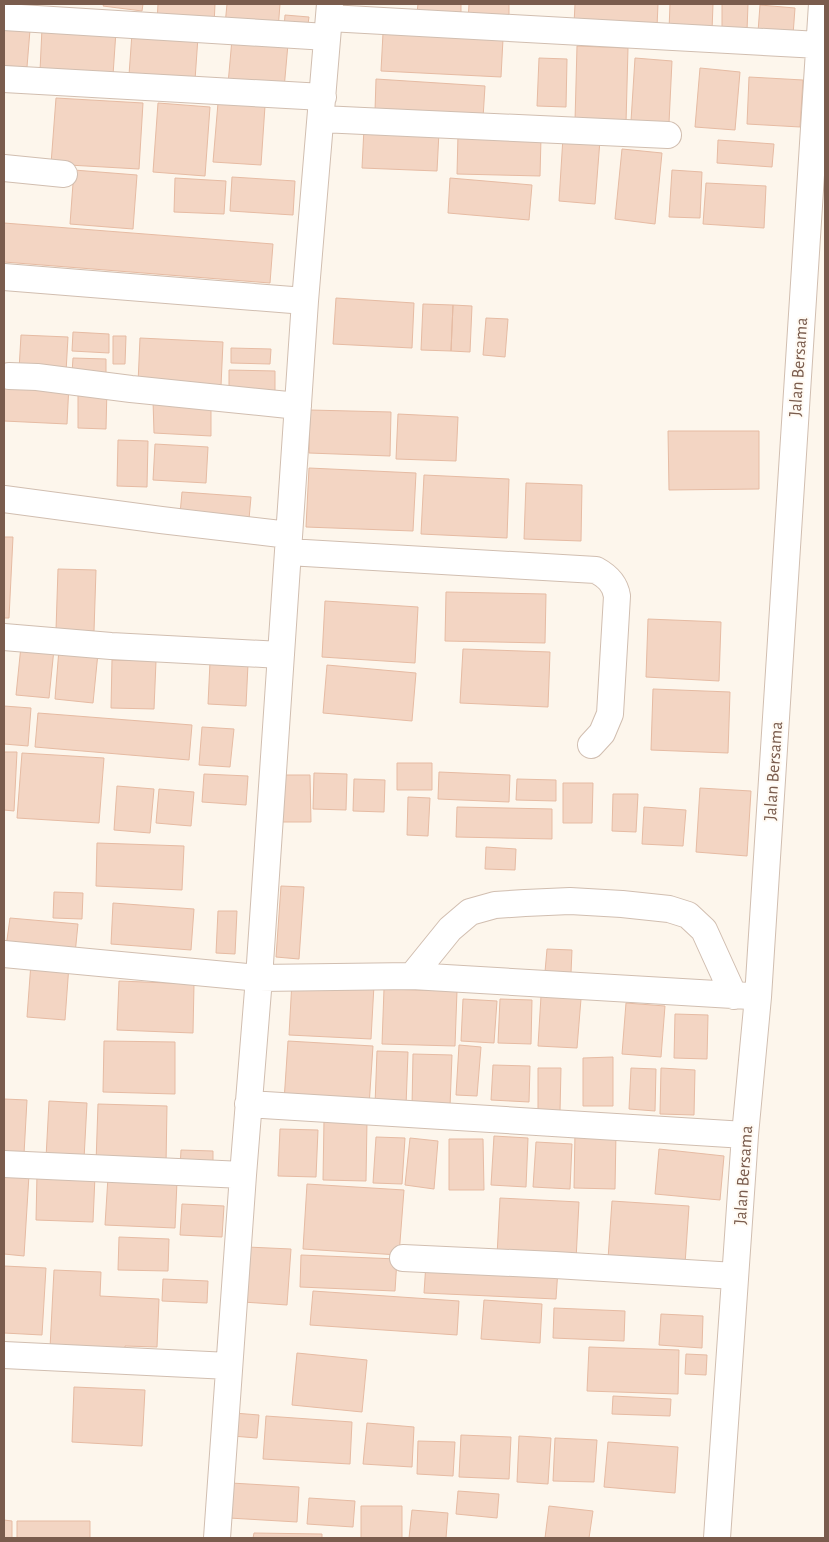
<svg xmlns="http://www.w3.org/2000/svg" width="829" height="1542" font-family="'Alegreya Sans',sans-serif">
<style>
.building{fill:#f3d5c3;stroke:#e6bba3}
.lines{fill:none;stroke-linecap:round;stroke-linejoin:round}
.minor-casing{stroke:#d1beb0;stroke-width:28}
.minor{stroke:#fff;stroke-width:26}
.labels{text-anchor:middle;stroke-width:4;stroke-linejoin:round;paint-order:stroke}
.street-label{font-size:18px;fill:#7a5c4d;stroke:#fffaf3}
</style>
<rect width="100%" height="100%" fill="#fdf6ec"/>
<path class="building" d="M104,4H143L142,11L103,6Z
M158,4H215L214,25L157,22Z
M227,4H280L278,30L225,25Z
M418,4H461V14L417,13Z
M469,4H509V23L468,22Z
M575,4H658L657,27L574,24Z
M670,4H713L712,31L669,30Z
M722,4H748L747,31H722Z
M760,5L795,8L793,35L758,32Z
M285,15L309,17L307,31L284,28Z
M4,28L30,30L27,67L4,66Z
M42,28L116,31L113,75L40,71Z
M132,33L198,37L195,80L129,75Z
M383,33L503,39L501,77L381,71Z
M232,39L288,44L284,89L228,84Z
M577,46L628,48L626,123L575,121Z
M539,58L567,59L566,107L537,106Z
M635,58L672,61L669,123L631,121Z
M700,68L740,72L735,130L695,127Z
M749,77L803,80L800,127L747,124Z
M376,79L485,86L483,118L375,111Z
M56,98L143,103L139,169L51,164Z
M158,103L210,107L205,176L153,172Z
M218,103L265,106L261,165L213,162Z
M364,128L439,132L437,171L362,168Z
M458,135L541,138L540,176L457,174Z
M563,137L600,140L595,204L559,201Z
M718,140L774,144L772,167L717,163Z
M622,149L662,153L655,224L615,219Z
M74,170L137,175L133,229L70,224Z
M672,170L702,172L700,218L669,217Z
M232,177L295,181L293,215L230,211Z
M175,178L226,181L224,214L174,212Z
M450,178L532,185L529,220L448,213Z
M706,183L766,186L764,228L703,224Z
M4,223L273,244L270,283L4,262Z
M336,298L414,303L412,348L333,344Z
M423,304L453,305L451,351L421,350Z
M453,305L472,306L470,352L451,351Z
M486,318L508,319L505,357L483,355Z
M73,332L109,334V353L72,351Z
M21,335L68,337L66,372L19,370Z
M113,336H126L125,364H113Z
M140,338L223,342L221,386L138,383Z
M231,348L271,349L270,364L231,363Z
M73,358L106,359V374L72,373Z
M229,370L275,371V391L229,390Z
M4,382L69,384L67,424L4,421Z
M78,387L107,388L106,429L78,428Z
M153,400L211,404V436L154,433Z
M310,410L391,412L390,456L309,453Z
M398,414L458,417L456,461L396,459Z
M668,431H759V489L669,490Z
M118,440L148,441L147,487L117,486Z
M155,444L208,447L206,483L153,480Z
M309,468L416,473L413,531L306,527Z
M424,475L509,479L507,538L421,534Z
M526,483L582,485L581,541L524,539Z
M182,492L251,497L249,519L180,514Z
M4,537H13L9,618H4Z
M58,569L96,570L94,631L56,630Z
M446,592L546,594L545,643L445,641Z
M325,601L418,607L415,663L322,657Z
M648,619L721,622L719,681L646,677Z
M21,646L54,649L49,698L16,695Z
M59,649L98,653L93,703L55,699Z
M463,649L550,652L548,707L460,703Z
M112,660L156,661L154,709L111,708Z
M210,662L248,664L246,706L208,704Z
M327,665L416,673L412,721L323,713Z
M653,689L730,692L728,753L651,750Z
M4,706L31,708L28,746L4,744Z
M38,713L192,725L189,760L35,747Z
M202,727L234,729L230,767L199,765Z
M4,752H17L14,811L4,810Z
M22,753L104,758L99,823L17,818Z
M397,763H432V790H397Z
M439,772L510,775L509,802L438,799Z
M314,773L347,774L346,810L313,809Z
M204,774L248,776L246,805L202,802Z
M281,775H310L311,822H280Z
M354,779L385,780L384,812L353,811Z
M517,779L556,780V801L516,800Z
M563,783H593L592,823H563Z
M117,786L154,789L150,833L114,830Z
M700,788L751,791L747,856L696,852Z
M159,789L194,792L191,826L156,823Z
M613,794H638L636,832L612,831Z
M408,797L430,798L428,836L407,835Z
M457,807L552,809V839L456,837Z
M644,807L686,810L683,846L642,844Z
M97,843L184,846L182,890L96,886Z
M486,847L516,849L515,870L485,869Z
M281,886L304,887L299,959L276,957Z
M54,892L83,893L82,919L53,918Z
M113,903L194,909L191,950L111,944Z
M218,911H237L235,954L216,953Z
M10,918L78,924L75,954L6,947Z
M547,949L572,950L571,973L545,972Z
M31,963L69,965L65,1020L27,1017Z
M119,981L194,984L193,1033L117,1030Z
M292,981L374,985L371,1039L289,1035Z
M384,989L457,991L455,1046L382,1044Z
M541,996L581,999L577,1048L538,1046Z
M463,999L497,1001L494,1043L461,1041Z
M500,999L532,1000L531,1044L498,1043Z
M626,1003L665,1006L661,1057L622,1054Z
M675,1014L708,1015L707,1059L674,1058Z
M104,1041L175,1042V1094L103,1092Z
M288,1041L373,1046L369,1106L284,1101Z
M459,1045L481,1047L477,1096L456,1095Z
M377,1051L408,1052L406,1106L375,1105Z
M413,1054L452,1055L450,1107L412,1106Z
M613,1057V1106H583V1058Z
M493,1065L530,1066L529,1102L491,1100Z
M538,1068H561L560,1112H538Z
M631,1068L656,1069L655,1111L629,1109Z
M661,1068L695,1070L694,1115L660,1114Z
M4,1099L27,1100L24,1154L4,1153Z
M49,1101L87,1103L84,1159L46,1158Z
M98,1104L167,1106L166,1165L96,1163Z
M324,1120H367L366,1181L323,1180Z
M280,1129L318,1130L316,1177L278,1176Z
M575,1132L616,1133L615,1189L574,1188Z
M494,1136L528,1138L526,1187L491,1185Z
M376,1137L405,1138L402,1184L373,1183Z
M410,1138L438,1141L434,1189L405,1185Z
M449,1139H483L484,1190H449Z
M536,1142L572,1144L570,1189L533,1187Z
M659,1149L724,1156L720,1200L655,1194Z
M181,1150L213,1151V1168H180Z
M4,1173L29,1175L24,1256L4,1254Z
M37,1174L95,1176L93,1222L36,1220Z
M108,1177L177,1181L175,1228L105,1225Z
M307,1184L404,1190L399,1255L303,1249Z
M500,1198L579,1202L576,1260L497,1256Z
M612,1201L689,1206L685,1264L608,1259Z
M182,1204L224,1206L222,1237L180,1235Z
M119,1237L169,1239L168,1271L118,1270Z
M247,1247L291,1249L287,1305L243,1302Z
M301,1255L397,1259L395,1291L300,1287Z
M426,1263L558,1269L556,1299L424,1293Z
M4,1266L46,1268L42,1335L4,1333Z
M54,1270L101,1272L100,1296L159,1299L157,1347L125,1346V1352L50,1348Z
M163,1279L208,1281L207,1303L162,1301Z
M313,1291L459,1301L457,1335L310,1325Z
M484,1300L542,1304L540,1343L481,1339Z
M554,1308L625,1311L624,1341L553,1338Z
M661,1314L703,1316L702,1348L659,1345Z
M589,1347L679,1350L678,1394L587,1391Z
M297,1353L367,1360L362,1412L292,1405Z
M686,1354L707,1355L706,1375L685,1374Z
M74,1387L145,1390L142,1446L72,1442Z
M613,1396L671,1399L670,1416L612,1414Z
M234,1413L259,1415L257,1438L232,1436Z
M266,1416L352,1422L350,1464L263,1459Z
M367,1423L414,1427L412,1467L363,1464Z
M461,1435L511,1437L509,1479L459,1477Z
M519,1436L551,1438L548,1484L517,1482Z
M555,1438L597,1440L594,1482L553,1481Z
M418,1441L455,1442L453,1476L417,1474Z
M608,1442L678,1447L675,1493L604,1487Z
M231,1483L299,1487L297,1522L229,1518Z
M458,1491L499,1494L497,1518L456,1514Z
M309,1498L355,1501L353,1527L307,1524Z
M361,1506H402V1538H361Z
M549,1506L593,1511L589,1538H545Z
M412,1510L448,1513L446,1538H409Z
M4,1520L12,1521V1538H4Z
M17,1521H90V1538H17Z
M254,1533L322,1534V1538H253Z"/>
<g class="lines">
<defs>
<path id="minor" d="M4,17L327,37
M329,18L819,45
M4,79L323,97
M321,119L668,135
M4,168L64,174
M4,277L305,301
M9,376L37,377L131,389L298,406
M4,499L161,520L289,535
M288,552L596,570C607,576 615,583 617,596L610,714L602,733L591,745
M4,637L111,646L281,655
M4,954L259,978L412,976L450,929L470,912L495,905L525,903L570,901L622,904L669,909L688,915L704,930L734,996
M412,976L750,996
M248,1104L745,1135
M4,1164L243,1175
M403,1258L555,1265L735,1276
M4,1355L229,1366
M217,1538L243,1175L259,978L305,301L330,4
M717,1538L745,1135L758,997L822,4"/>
</defs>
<use href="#minor" class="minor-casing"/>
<use href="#minor" class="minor"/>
</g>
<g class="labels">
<g class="street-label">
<text transform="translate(798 367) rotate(-86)" y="6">Jalan Bersama</text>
<text transform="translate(773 771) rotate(-86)" y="6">Jalan Bersama</text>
<text transform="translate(743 1175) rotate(-86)" y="6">Jalan Bersama</text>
</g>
</g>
<rect width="829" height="1542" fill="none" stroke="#7a5c4d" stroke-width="10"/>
</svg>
